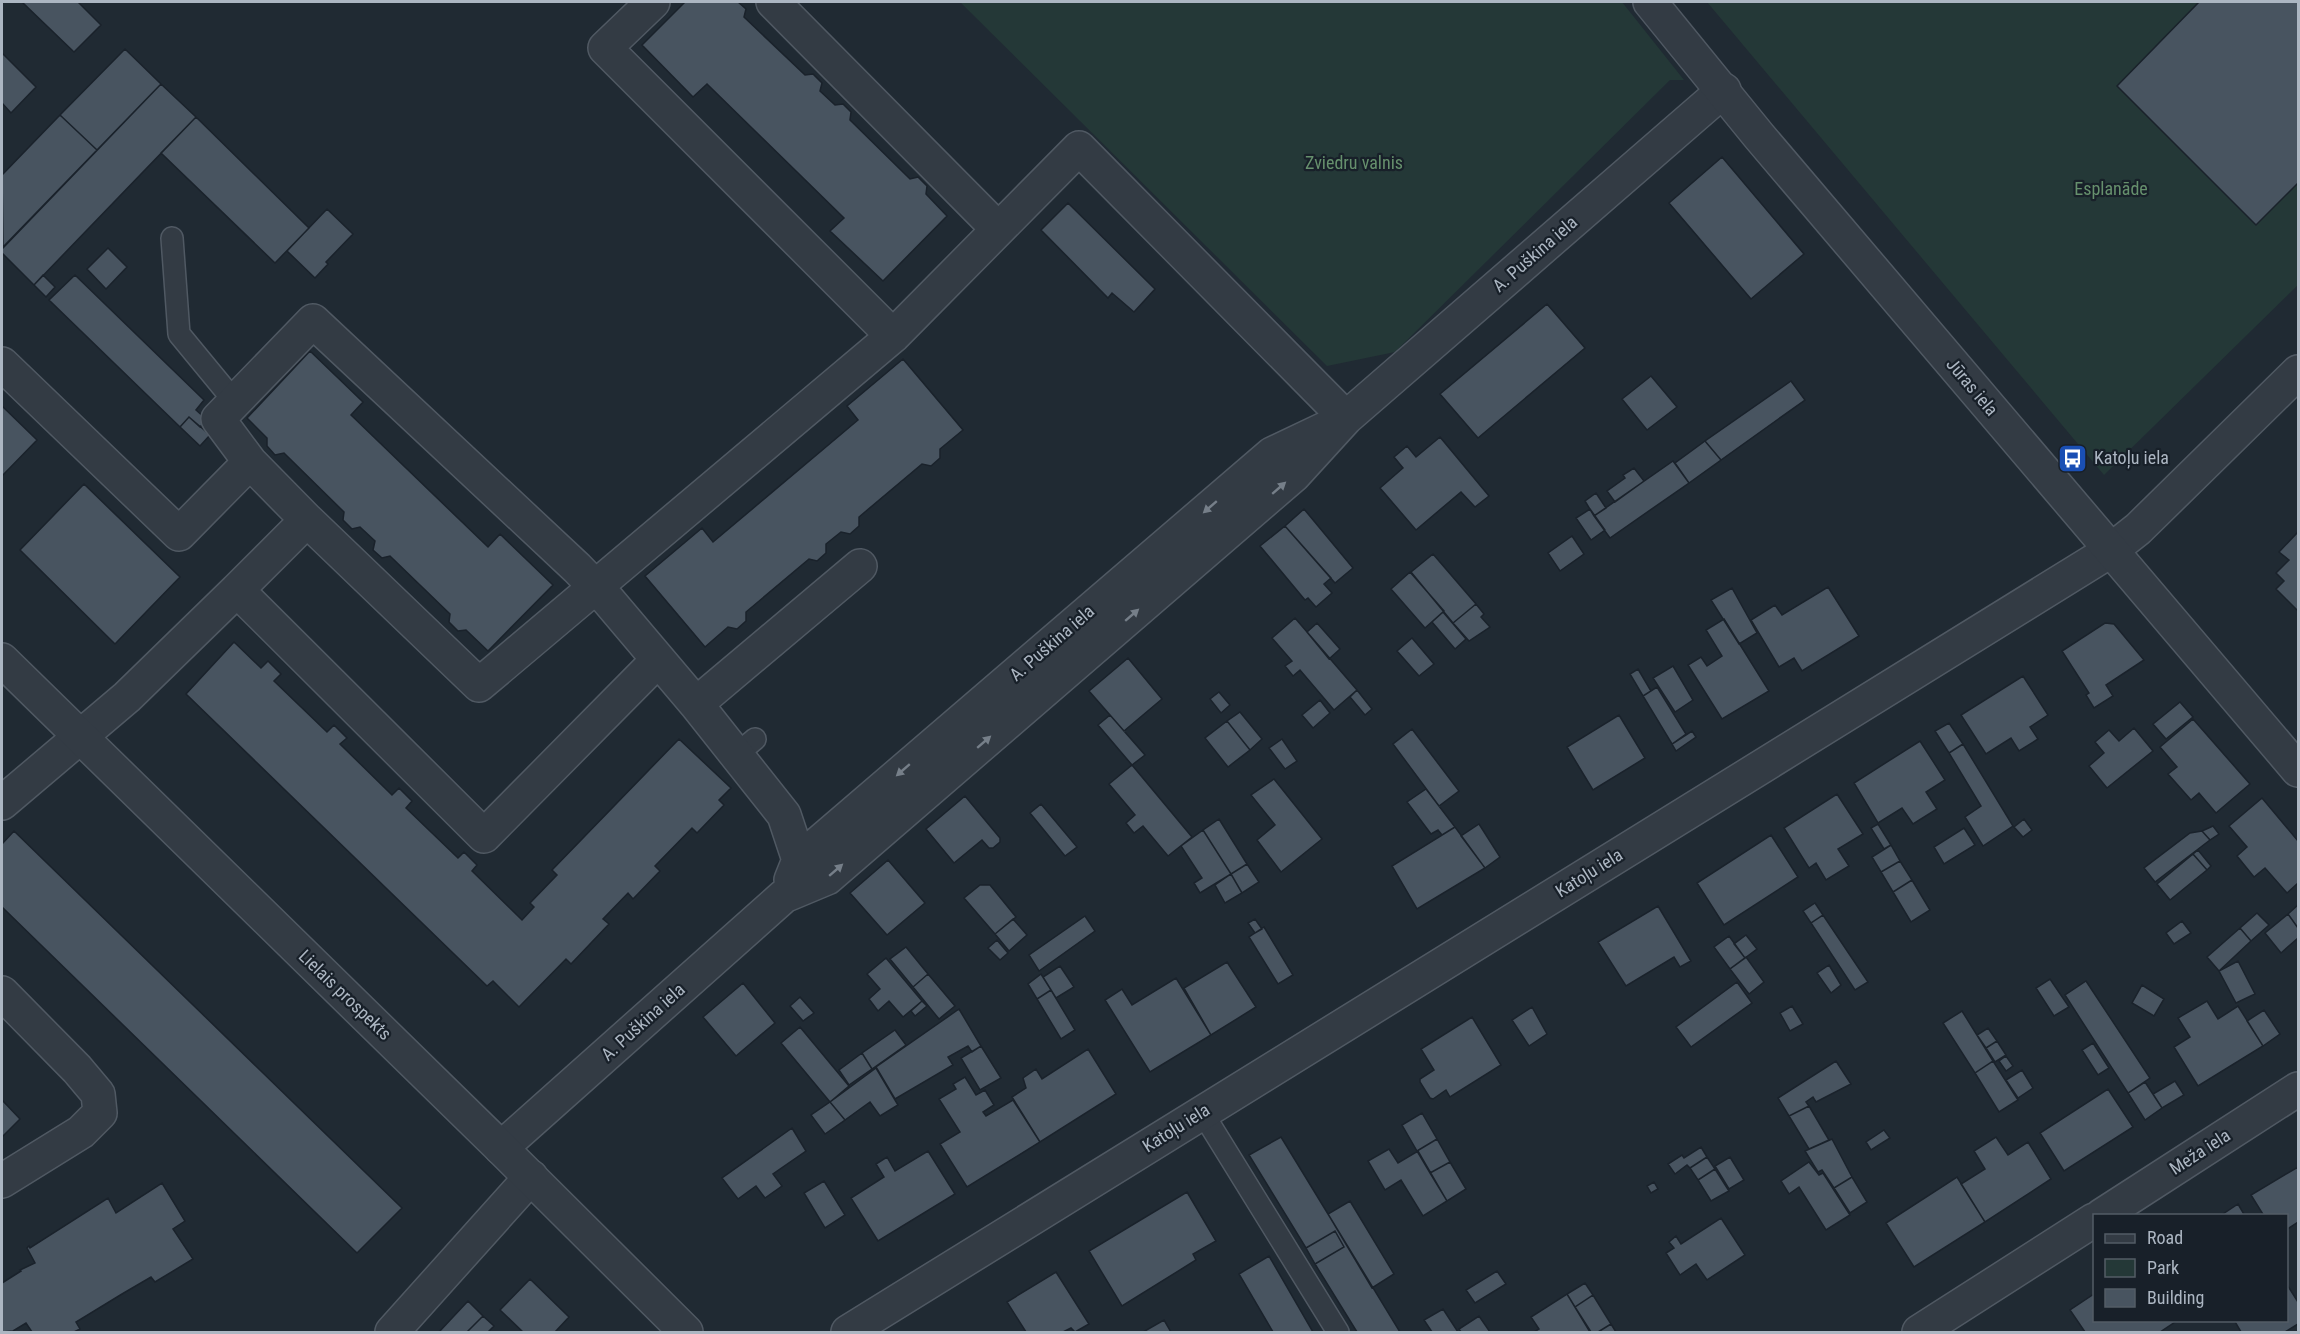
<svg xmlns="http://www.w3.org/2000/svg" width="2300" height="1334" font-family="'Roboto Condensed',sans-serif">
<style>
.green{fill:#243837}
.building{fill:#485460;stroke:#1a222b;stroke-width:1.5}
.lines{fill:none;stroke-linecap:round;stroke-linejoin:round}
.service-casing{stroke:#505963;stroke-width:24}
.minor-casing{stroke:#505963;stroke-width:36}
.tertiary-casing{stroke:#505963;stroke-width:36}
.service{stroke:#333b44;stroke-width:21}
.minor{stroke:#333b44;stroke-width:33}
.tertiary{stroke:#333b44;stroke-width:33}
.oneway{fill:#767f89}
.labels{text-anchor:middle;stroke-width:4.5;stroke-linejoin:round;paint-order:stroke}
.park-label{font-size:18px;fill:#66906d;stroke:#182029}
.street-label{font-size:18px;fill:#acb6c2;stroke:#182029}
.poi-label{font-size:18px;fill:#acb6c2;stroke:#182029;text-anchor:start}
</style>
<rect width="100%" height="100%" fill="#202a33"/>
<path class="green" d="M960,2H1622L1684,80H1670L1395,352L1327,366Z
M1707,2H2298V285L2104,475Z"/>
<path class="building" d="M22,2H78L101,25L74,52Z
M685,2H738L746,9L744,17L805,75L813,74L822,83L820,91L835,105L843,104L851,112L850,120L910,179L918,177L927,186L926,194L947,216L883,281L830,231L844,218L707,84L693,97L642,45Z
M2199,2H2298V183L2256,225L2117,86Z
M125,49L161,84L97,150L60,115Z
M2,53L36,87L11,113L2,103Z
M161,84L196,117L34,285L2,253V249Z
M60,115L97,150L3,247L2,175Z
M196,117L309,228L275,263L161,153Z
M1722,157L1804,254L1751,299L1669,203Z
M1068,203L1155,289L1134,312L1112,293L1108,298L1041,230Z
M327,209L353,234L326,262L328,264L315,278L287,251Z
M108,248L127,267L106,289L87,269Z
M43,275L55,287L46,297L34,285Z
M75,275L204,400L196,410L207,420L200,427L189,417L180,427L49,300Z
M1547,304L1585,348L1478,438L1440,394Z
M310,351L363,402L351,415L488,547L500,534L553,585L488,651L466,630L458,631L449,622L450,614L390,556L382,558L373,550L375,541L360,527L352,529L343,520L344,512L284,453L275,455L267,446V438L247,418Z
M903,359L963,430L940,449V458L931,466L922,464L859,517V526L850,534L841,532L826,544V553L817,561L809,559L746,612V621L737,629L728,627L705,647L645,576L702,528L713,542L858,420L847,406Z
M1651,376L1677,407L1647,430L1622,399Z
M1791,381L1805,400L1721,460L1705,441Z
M2,406L37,440L2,476Z
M189,417L210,435L200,446L180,427Z
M1440,437L1489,496L1475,507L1461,492L1416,530L1380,488L1403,468L1394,457L1407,446L1416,457Z
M1705,441L1721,460L1689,483L1675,463Z
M1673,461L1689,483L1610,538L1594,516Z
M1634,468L1644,481L1615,502L1607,491L1625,478L1623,475Z
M84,484L180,577L115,644L20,550Z
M1596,493L1606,508L1594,516L1585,501Z
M1304,509L1353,568L1335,583L1285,526Z
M1590,509L1605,530L1591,540L1576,518Z
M1285,526L1331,578L1324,584L1332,593L1316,607L1308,598L1305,600L1260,546Z
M2298,532V611L2276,589L2284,581L2276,573L2289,560L2279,552Z
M1572,536L1584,554L1560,571L1548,553Z
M1433,554L1476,604L1453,623L1411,572Z
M1410,572L1444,611L1425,628L1391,589Z
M1828,587L1859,636L1802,671L1794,658L1779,667L1751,620L1775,605L1782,615Z
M1732,588L1757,633L1739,644L1711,600Z
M1476,604L1484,614L1481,617L1490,627L1469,641L1453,623Z
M1443,612L1466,639L1455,649L1432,622Z
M1295,618L1357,690L1334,710L1300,670L1293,676L1285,666L1292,661L1272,638Z
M1724,619L1769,691L1722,719L1688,665L1701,657L1707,666L1722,656L1706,630Z
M1317,623L1340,649L1329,659L1307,632Z
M2105,623L2114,624L2144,660L2106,685L2113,696L2094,708L2086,695L2089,693L2062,651Z
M1412,638L1434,664L1419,676L1397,651Z
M234,642L261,668L268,661L281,674L274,681L327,732L334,725L347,738L340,744L392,795L399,788L412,801L406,808L458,858L464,852L477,865L472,871L522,920L534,907L530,903L557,875L552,870L679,739L731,788L719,800L724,805L697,833L692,828L655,866L660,871L633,899L628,893L603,919L609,924L571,964L566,959L519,1007L493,981L487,986L186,694Z
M1128,658L1162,699L1124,731L1089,691Z
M1673,666L1693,700L1675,712L1653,678Z
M1638,669L1651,691L1643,696L1630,674Z
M2023,676L2048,715L2030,727L2038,739L2019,751L2011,738L1986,754L1961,715Z
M1657,687L1686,734L1672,744L1643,696Z
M1357,690L1372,709L1365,715L1350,697Z
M1219,692L1230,705L1221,713L1210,699Z
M1320,700L1330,713L1313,728L1302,715Z
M2180,702L2193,717L2166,739L2153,724Z
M1240,712L1262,739L1250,750L1227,721Z
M1110,715L1145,755L1132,765L1098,725Z
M1619,715L1645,758L1593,790L1567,747Z
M2193,719L2250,784L2216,813L2199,793L2191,800L2168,774L2177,767L2160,747Z
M1227,721L1250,750L1228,767L1205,738Z
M1949,723L1963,744L1949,753L1935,731Z
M2134,728L2153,751L2107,788L2089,766L2104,753L2095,742L2109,730L2119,741Z
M1412,729L1459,791L1439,806L1393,744Z
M1692,731L1696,737L1676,751L1672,744Z
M1282,739L1297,761L1285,769L1269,748Z
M1920,741L1945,780L1926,792L1937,809L1913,824L1902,808L1878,823L1854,783Z
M1963,744L2013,826L1983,846L1965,817L1981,806L1949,753Z
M1132,765L1192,837L1168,856L1143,826L1134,833L1126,823L1135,815L1109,784Z
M1274,779L1322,839L1281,872L1257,840L1275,825L1251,795Z
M1426,789L1455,827L1442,835L1438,830L1431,834L1407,802Z
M1837,794L1863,834L1838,849L1849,866L1826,880L1816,863L1809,868L1784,828Z
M965,796L1000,838V842L993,848H989L982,840L954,863L926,829Z
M2262,798L2298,841V883L2287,893L2265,868L2254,877L2237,856L2247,847L2229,826Z
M1041,804L1077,847L1065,856L1030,813Z
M1219,819L1247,864L1231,874L1203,830Z
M2024,819L2032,830L2023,837L2014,827Z
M1479,824L1500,857L1485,868L1461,836Z
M1878,824L1891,845L1884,849L1871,828Z
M2213,826L2219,834L2210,840L2202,831Z
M1455,827L1485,868L1417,909L1392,866Z
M1964,828L1975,845L1944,864L1934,847Z
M1203,830L1231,874L1200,893L1194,883L1202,878L1181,846Z
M14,831L402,1208L357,1253L2,907V844Z
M2202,831L2210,840L2155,882L2144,868L2190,833Z
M1771,835L1798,877L1724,925L1697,883Z
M1891,845L1900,861L1881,872L1872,857Z
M2198,850L2211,866L2207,870L2193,854Z
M2193,854L2207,870L2170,900L2157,884Z
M888,860L925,903L887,935L850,893Z
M1900,861L1912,880L1893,892L1881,872Z
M1247,864L1259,882L1242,893L1231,874Z
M1231,874L1242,893L1225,903L1215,885Z
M1912,880L1930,910L1911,922L1893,892Z
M980,885H990L1016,917L995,934L964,898Z
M1815,903L1823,915L1811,923L1803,911Z
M2298,905V928L2288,914Z
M1658,906L1691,961L1680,967L1674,957L1626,986L1598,942Z
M2257,913L2269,925L2251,941L2240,928Z
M2288,914L2298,928V938L2281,953L2265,933Z
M1823,915L1868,982L1855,990L1811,923Z
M1085,916L1095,931L1039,971L1029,955Z
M1013,919L1027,935L1009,951L995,934Z
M1255,919L1262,929L1255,933L1248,923Z
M2182,921L2191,933L2174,944L2166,933Z
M1264,927L1293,975L1278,984L1249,937Z
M2240,928L2251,941L2219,971L2207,957Z
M1746,935L1757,949L1745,958L1734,944Z
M1729,936L1745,958L1730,969L1714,947Z
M997,940L1008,953L1000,960L988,948Z
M906,947L928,974L913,987L890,959Z
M1746,957L1764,982L1749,994L1730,969Z
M886,958L922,1001L903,1017L889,1001L878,1011L869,999L880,989L867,974Z
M2238,961L2255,994L2236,1003L2219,971Z
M1227,962L1256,1007L1211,1035L1184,988Z
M1829,965L1841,985L1831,993L1817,973Z
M1060,966L1074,987L1056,998L1043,977Z
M928,974L955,1006L939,1019L913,987Z
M1041,974L1051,990L1037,999L1028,984Z
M1176,978L1211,1035L1150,1072L1105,1000L1122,989L1132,1005Z
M2050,979L2069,1007L2054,1016L2036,988Z
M2086,981L2150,1078L2128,1093L2065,995Z
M1737,982L1752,1003L1691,1047L1676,1027Z
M743,983L775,1023L736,1056L703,1017Z
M2142,985L2164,999L2154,1016L2132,1003Z
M1051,990L1075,1030L1061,1039L1037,999Z
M800,997L814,1013L803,1021L790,1006Z
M922,1001L927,1006L915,1016L911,1011Z
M2207,1001L2218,1019L2238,1006L2263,1046L2198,1086L2174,1047L2190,1037L2178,1018Z
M1792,1006L1803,1024L1790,1031L1780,1013Z
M1532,1007L1547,1034L1529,1046L1512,1020Z
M959,1009L981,1046L972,1052L968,1046L948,1057L953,1065L895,1099L876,1067Z
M2264,1010L2280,1034L2263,1046L2247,1021Z
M1962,1011L1993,1061L1975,1073L1943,1023Z
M1472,1017L1501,1065L1450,1097L1446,1090L1433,1099L1430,1098L1420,1082V1079L1434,1070L1421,1049Z
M800,1027L849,1086L830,1102L781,1043Z
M1988,1028L1997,1041L1986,1048L1977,1035Z
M895,1030L906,1045L872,1069L862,1053Z
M1997,1041L2006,1055L1995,1062L1986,1048Z
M2093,1043L2109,1068L2098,1075L2082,1050Z
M981,1046L1001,1078L980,1090L961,1058Z
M1088,1049L1116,1094L1040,1142L1012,1097L1026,1088L1023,1078L1036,1069L1042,1079Z
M862,1053L872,1069L849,1085L839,1070Z
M2006,1056L2013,1066L2006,1071L1999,1061Z
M1836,1061L1851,1084L1816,1102L1813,1097L1806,1102L1809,1106L1789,1116L1778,1098Z
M1993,1061L2018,1100L1999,1112L1975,1073Z
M876,1068L898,1105L880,1116L870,1102L845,1120L830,1102Z
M2022,1070L2033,1088L2018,1098L2006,1080Z
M965,1077L976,1095L985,1090L994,1105L983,1112L986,1116L1013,1100L1040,1142L967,1187L940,1144L960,1132L939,1099L956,1089L953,1084Z
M2175,1081L2184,1095L2162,1108L2153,1094Z
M2145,1082L2162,1108L2145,1120L2128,1093Z
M2108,1089L2133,1127L2064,1171L2040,1133Z
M2,1100L20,1119L2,1137Z
M830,1102L845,1120L825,1134L811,1115Z
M1809,1106L1829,1140L1809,1149L1789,1116Z
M1422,1113L1437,1139L1417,1151L1402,1125Z
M792,1128L806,1151L773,1174L782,1186L765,1198L756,1186L738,1199L722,1178Z
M1884,1130L1890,1138L1871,1150L1866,1142Z
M1281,1137L1328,1214L1400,1332H1357L1315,1264L1344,1247L1335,1231L1306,1248L1249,1155Z
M1996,1137L2008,1155L2028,1142L2051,1179L1985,1222L1961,1184L1985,1169L1974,1151Z
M1437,1139L1450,1162L1430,1173L1417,1151Z
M1832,1139L1852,1177L1834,1188L1822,1170L1818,1172L1805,1151Z
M1701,1147L1707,1157L1690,1168L1687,1165L1675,1174L1668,1164L1682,1155L1684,1158Z
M1389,1149L1398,1163L1418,1151L1447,1201L1423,1216L1401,1180L1385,1190L1368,1161Z
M928,1151L955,1194L878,1241L851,1198L884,1177L876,1164L887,1157L895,1171Z
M1707,1157L1715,1169L1698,1180L1690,1168Z
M1730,1157L1744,1180L1729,1189L1715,1166Z
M1450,1162L1466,1189L1447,1201L1430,1173Z
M1809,1162L1819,1175L1823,1173L1850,1215L1826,1230L1799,1187L1789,1194L1781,1181Z
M2298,1167V1222L2286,1230V1216H2264L2251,1195Z
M1715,1169L1729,1191L1711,1201L1698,1180Z
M1852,1177L1867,1202L1850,1213L1834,1188Z
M1957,1177L1985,1222L1914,1267L1886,1223Z
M824,1181L845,1215L825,1228L804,1193Z
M1654,1182L1658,1189L1651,1193L1647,1186Z
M162,1183L185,1221L173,1229L193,1259L155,1282L151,1277L122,1294L76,1322L80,1329L74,1332H32L26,1323L13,1331L2,1332V1283L21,1271L20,1270L35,1263L27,1248L29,1246L30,1248L108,1198L116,1213Z
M1187,1192L1216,1241L1193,1254L1196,1260L1122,1306L1089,1251Z
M1350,1201L1394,1274L1372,1288L1328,1214Z
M2238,1204L2245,1216H2220Z
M1721,1218L1745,1255L1707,1280L1696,1264L1680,1275L1666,1253L1674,1248L1669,1242L1676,1236L1681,1244Z
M1335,1231L1344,1247L1315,1264L1306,1248Z
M1269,1256L1313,1332H1273L1239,1274Z
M1497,1271L1506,1284L1475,1303L1466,1290Z
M1056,1272L1089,1324L1075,1332L1071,1328L1063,1332H1026L1007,1302Z
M530,1279L569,1317L555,1332H523L500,1310Z
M1585,1283L1593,1295L1575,1307L1567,1294Z
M2286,1283L2298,1302V1324L2285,1332H2241L2234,1320H2286Z
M1567,1294L1590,1332H1534L1539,1329L1531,1317Z
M2094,1294V1320H2178L2160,1332H2085L2070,1310Z
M1593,1295L1611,1324L1598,1332H1591L1575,1307Z
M468,1301L483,1316L467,1332H439Z
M1443,1309L1458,1332H1432L1424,1320Z
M483,1316L494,1326L488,1332H467Z
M1479,1316L1490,1332H1461L1459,1329Z
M1164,1320L1171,1332H1143Z
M1611,1324L1616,1332H1598Z"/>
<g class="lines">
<defs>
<path id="service" d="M172,238L179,334L235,402
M736,755L755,739
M1202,1112L1338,1332"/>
<path id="minor" d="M653,2L605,48L893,336
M773,2L998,229
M2,364L179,534L250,462
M307,520L250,462L218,419L313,321L577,568L608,600L696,704L784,815L799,860
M237,590L307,520L479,685L893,336L1079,148L1346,418
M696,704L860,566
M2,803L127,697L237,590L484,836L658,660
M791,880L799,860L1272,454L1331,426
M2,993L77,1069L98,1094L100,1113L81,1132L2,1181
M501,1148L784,896L827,878L1294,475L1346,418L1724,90
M2101,1216L2298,1089
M392,1332L531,1177
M848,1332L2110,551L2138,529L2298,372
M1919,1332L2094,1220"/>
<path id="tertiary" d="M1650,2L1759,136L2298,770
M2,660L501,1148L686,1332"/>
</defs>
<use href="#service" class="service-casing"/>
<use href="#minor" class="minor-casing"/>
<use href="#tertiary" class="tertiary-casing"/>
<use href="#service" class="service"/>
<use href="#minor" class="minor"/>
<use href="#tertiary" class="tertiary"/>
</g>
<defs><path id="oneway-solid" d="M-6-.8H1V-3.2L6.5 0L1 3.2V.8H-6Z" transform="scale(1.5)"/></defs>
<g class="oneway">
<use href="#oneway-solid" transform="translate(1279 488) rotate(-41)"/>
<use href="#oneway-solid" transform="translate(1210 507) rotate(139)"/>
<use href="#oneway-solid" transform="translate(1132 615) rotate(-41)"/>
<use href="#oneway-solid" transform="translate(984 742) rotate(-41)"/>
<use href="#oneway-solid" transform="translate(903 770) rotate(139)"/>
<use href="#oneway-solid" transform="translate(836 870) rotate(-41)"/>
</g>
<defs>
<symbol id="bus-square" viewBox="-11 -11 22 22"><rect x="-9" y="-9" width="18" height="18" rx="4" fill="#1a4fb4" stroke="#182029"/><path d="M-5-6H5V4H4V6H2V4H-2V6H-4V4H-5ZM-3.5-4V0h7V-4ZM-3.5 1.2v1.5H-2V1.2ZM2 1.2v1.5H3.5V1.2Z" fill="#fff"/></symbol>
</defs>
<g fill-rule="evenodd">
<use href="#bus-square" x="2056" y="442" width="33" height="33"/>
</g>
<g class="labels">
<g class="park-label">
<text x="1354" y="169">Zviedru valnis</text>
<text x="2111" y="195">Esplanāde</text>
</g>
<g class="street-label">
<text transform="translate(1535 254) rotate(-41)" y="6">A. Puškina iela</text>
<text transform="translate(1972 387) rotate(50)" y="6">Jūras iela</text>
<text transform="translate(1052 643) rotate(-41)" y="6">A. Puškina iela</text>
<text transform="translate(1589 873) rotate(-32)" y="6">Katoļu iela</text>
<text transform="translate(345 995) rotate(44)" y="6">Lielais prospekts</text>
<text transform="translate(643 1022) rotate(-42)" y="6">A. Puškina iela</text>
<text transform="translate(1176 1128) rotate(-32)" y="6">Katoļu iela</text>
<text transform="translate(2200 1152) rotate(-33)" y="6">Meža iela</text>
</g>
<g class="poi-label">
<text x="2094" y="464">Katoļu iela</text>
</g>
</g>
<rect width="2300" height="1334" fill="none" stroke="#acb6c2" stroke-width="6"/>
<rect x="2093" y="1214" width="195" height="108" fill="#182029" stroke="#535c66" stroke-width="1.5"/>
<rect x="2105" y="1234" width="30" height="9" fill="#333b44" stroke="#535c66" stroke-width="1.5"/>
<text x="2147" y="1244" font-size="18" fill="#acb6c2">Road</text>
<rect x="2105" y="1259" width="30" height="18" fill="#243837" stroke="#535c66" stroke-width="1.5"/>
<text x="2147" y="1274" font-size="18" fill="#acb6c2">Park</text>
<rect x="2105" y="1289" width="30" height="18" fill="#485460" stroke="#535c66" stroke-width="1.5"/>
<text x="2147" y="1304" font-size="18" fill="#acb6c2">Building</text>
</svg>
